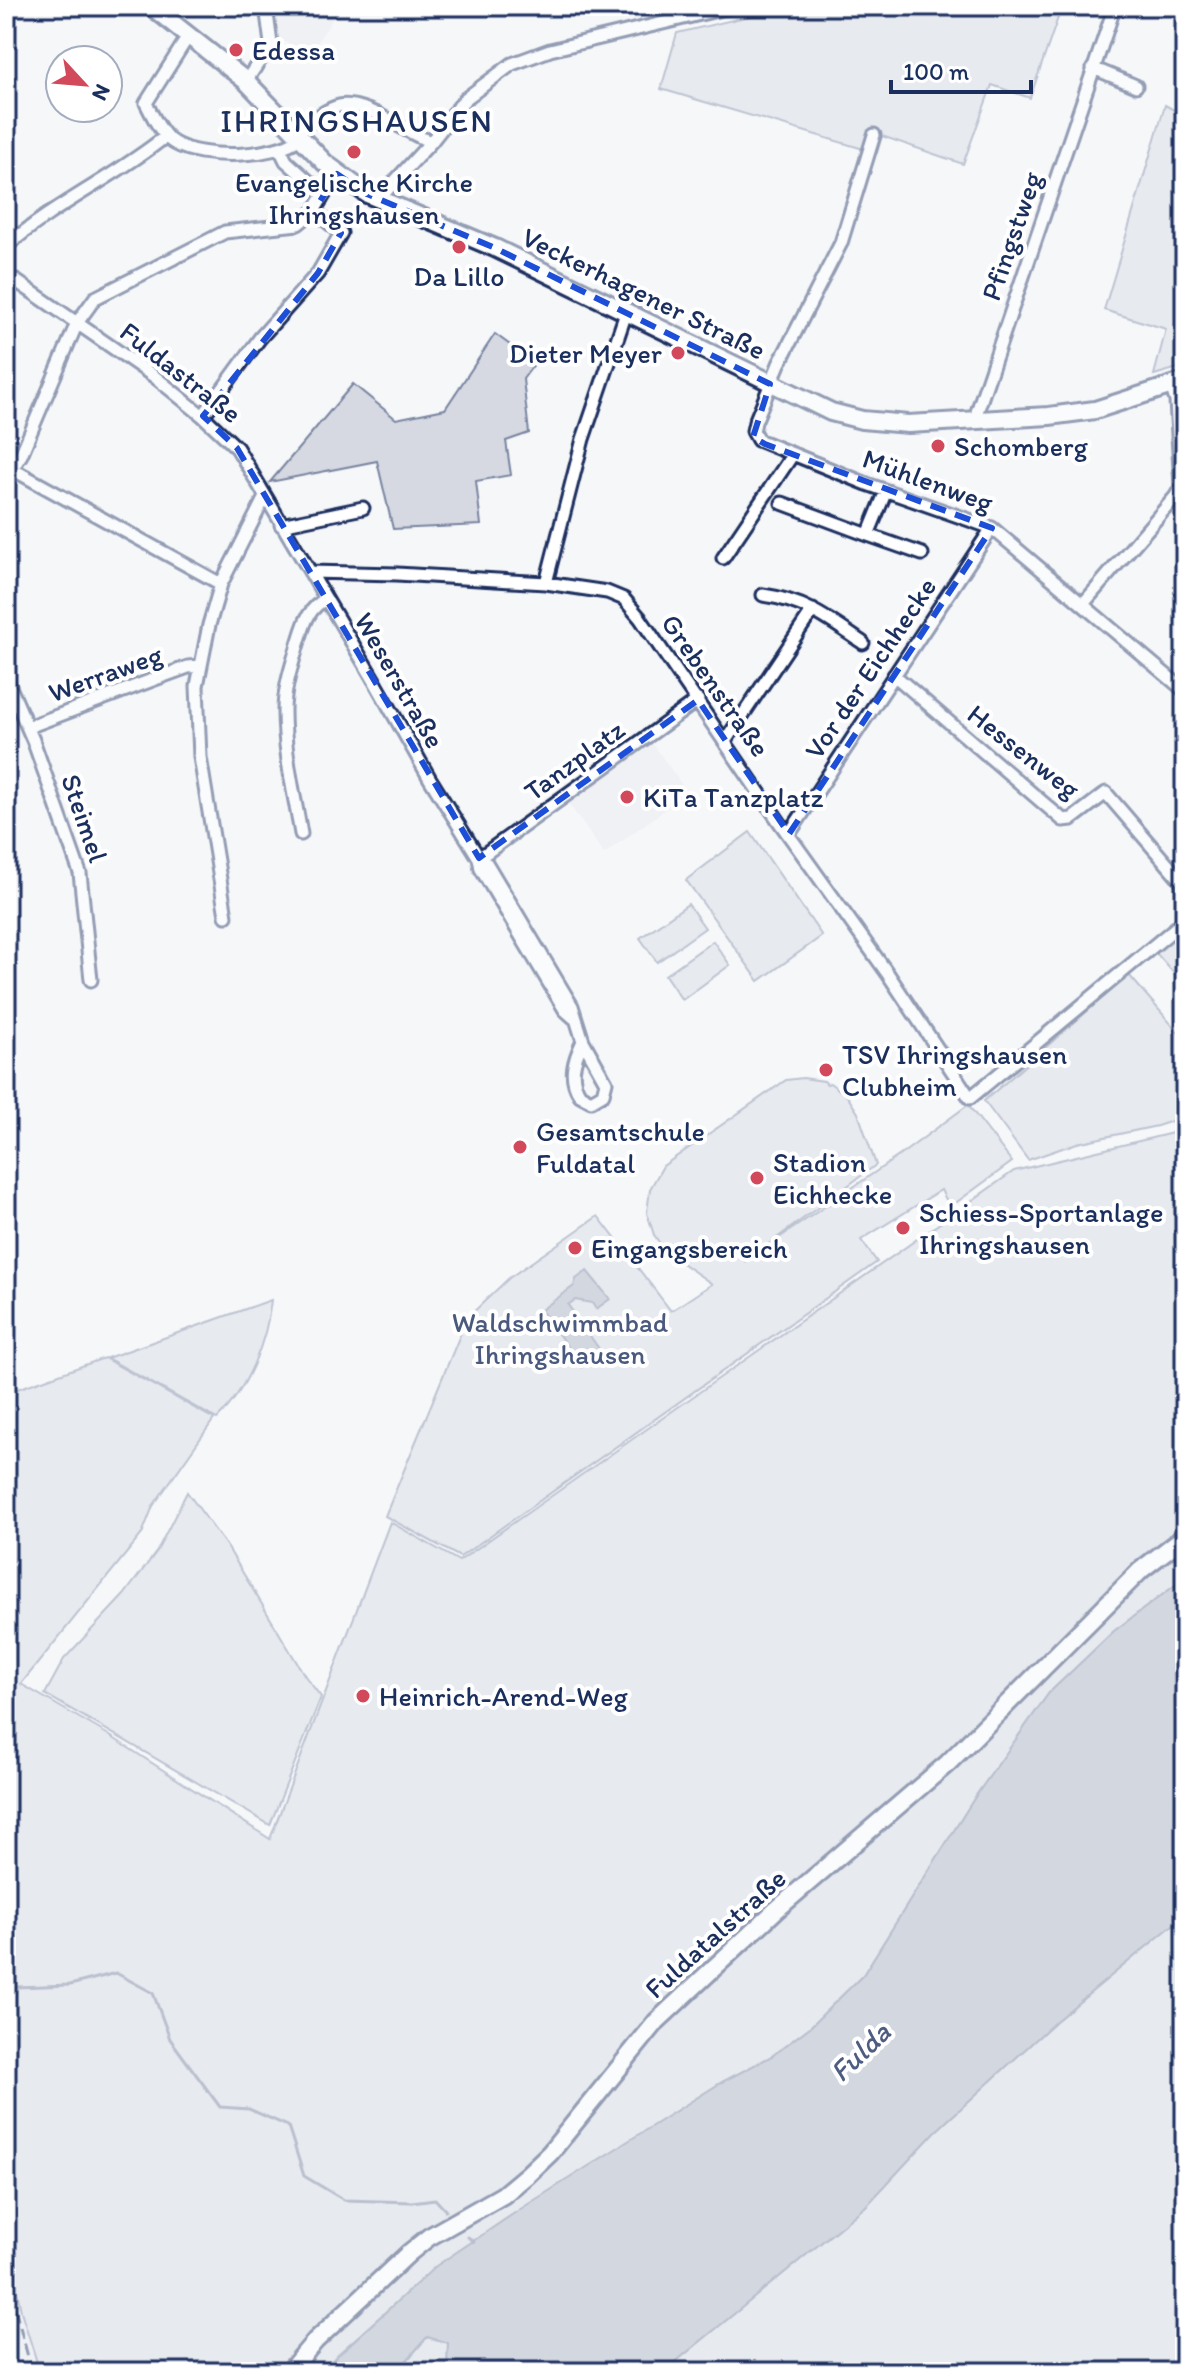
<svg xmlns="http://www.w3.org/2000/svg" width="1191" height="2378" font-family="Itim,sans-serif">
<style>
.built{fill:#e6e8ee}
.green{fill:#d6d9e2;stroke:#7884a0;stroke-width:2}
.water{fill:#a9b0c1;stroke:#707c99;stroke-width:2}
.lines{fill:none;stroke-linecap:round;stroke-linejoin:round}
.stream{stroke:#707c99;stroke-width:3}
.street-casing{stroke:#1b2f5e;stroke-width:17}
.secondary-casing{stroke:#1b2f5e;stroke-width:22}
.street{stroke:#fff;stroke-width:11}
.secondary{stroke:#fff;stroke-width:16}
.rail{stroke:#1b2f5e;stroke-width:3;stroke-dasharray:12 6;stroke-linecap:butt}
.marked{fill:none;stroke:#1d4ed8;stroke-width:6;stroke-dasharray:16 10;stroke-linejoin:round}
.poi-dot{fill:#d1495b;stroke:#fff;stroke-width:3}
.labels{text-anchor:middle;stroke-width:8;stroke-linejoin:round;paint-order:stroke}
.poi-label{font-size:28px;fill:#1b2f5e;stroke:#fff;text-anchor:start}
.street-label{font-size:28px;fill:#1b2f5e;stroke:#fff}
.park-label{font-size:28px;fill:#4a5a7f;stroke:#fff}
.water-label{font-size:30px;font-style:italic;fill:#4d5c81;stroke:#fff}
.quarter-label{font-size:32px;letter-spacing:2px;fill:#1b2f5e;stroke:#fff}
</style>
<rect width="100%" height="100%" fill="#f6f7f9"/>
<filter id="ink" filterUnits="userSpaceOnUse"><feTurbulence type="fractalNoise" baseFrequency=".0125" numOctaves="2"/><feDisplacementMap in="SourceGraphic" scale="16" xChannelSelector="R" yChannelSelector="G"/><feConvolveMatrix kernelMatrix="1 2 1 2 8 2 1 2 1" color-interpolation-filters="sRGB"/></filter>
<g filter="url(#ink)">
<path class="built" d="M275,6H341L308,57L278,37Z
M650,740L688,793L604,854L566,800Z
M6,2236L21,2311L40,2372H20L6,2325Z"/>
<path class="green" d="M792,6H1062L1030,98L992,85L963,164L882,136L877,153L661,89L677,33Z
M1165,105L1185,116V366L1154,375L1166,329L1104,310Z
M495,334L535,363L523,379L529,433L506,441L511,475L476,481L481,525L393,529L377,461L270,482L353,384L396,419L445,409Z
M750,832L822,936L759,981L686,880Z
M688,904L705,928L657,962L640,938Z
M1185,929V986L1155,952Z
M713,941L730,965L682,1000L665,975Z
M1129,975L1185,1040V1117L1157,1126L1077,1143L1028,1160L984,1101Z
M803,1078L824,1081L827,1084L830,1083L847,1096L858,1113L876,1165L744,1262L903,1153L968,1105L1012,1162L950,1207L941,1190L861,1240L877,1262L460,1557L385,1516L467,1318L509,1278L598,1216L671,1311L712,1284L666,1252L654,1235L647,1213L650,1189L663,1166L786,1080Z
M1185,1130V1578L1114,1631L1049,1693L977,1794L863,1975L810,2027L772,2056L722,2082L679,2109L437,2266L337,2355L322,2372H40L21,2311L6,2236V1393L104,1358L214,1419L153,1506L142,1534L21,1684L107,1734L270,1839L390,1522L459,1561L1014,1171Z
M271,1300C267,1341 247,1390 217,1419L107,1358Z
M187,1492L228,1548L305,1676L321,1697L270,1825L45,1694L64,1659L124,1595L157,1551Z
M1185,1915V2372H663L867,2205L935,2132L1056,2021Z
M427,2337L448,2342L447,2372H397Z"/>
<path class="water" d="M587,1271L610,1299L596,1309L592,1303L575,1300L568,1305L602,1353L582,1367L541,1310L574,1286L576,1279Z
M1185,1578V1915L1056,2021L935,2132L867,2205L663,2372H447L448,2343L427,2337L397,2372H322L337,2356L436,2266L522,2208L679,2109L722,2082L772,2056L810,2027L863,1975L977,1794L1049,1693L1114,1631Z"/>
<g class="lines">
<path class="stream" d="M16,1987L70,1985L116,1973L153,1993L170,2039L220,2107L249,2109L288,2126L304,2176L344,2200L412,2202L435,2199L446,2211
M468,2237L474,2242"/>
<defs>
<path id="street" d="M189,35L146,103C152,115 162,136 174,143C203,160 274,158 300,138
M1093,68L1136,86
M246,81L271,44L266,6
M297,133C309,124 323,110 339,106C365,100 406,133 431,142
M874,135L841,243L779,364L755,422L753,431L758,440L867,484L992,528L1185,691
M280,149L286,161L323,194
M380,201L386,191L431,142L465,99L512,64L550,50L734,6
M6,247C54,204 116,177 166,136
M6,274L155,377L203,416L237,448L374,680L430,779L479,858L487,864L572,1006L583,1041L606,1082L603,1094L591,1101L580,1095C568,1077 574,1060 583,1041
M626,313L583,439L546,583L607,592L624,599L640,618L780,823L888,974L970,1098L1185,920
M203,416L260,338L318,273L341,233L314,211
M977,420V412L1115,6
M12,469L221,584
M6,472L12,469L21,455L77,323L95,298L225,232L298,224L314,211L337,174
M782,503L868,535L886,491
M281,525L363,508
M868,535L922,554
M723,558L793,454
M310,572L397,574L546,583
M763,595C806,601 828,619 863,643
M1083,604L1176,496L1181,487L1176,401L1171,385
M894,675L1063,820L1072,819L1106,793L1185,885
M6,678L33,740L80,873L91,980
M28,727L155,679L188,667L200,666
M726,740L813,610
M301,834C294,793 284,752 284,711C284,688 292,665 298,644C304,625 307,609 326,599
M789,834L992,528
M479,858L698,700
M479,858L481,869L565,1010L574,1018
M226,916L200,757L197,686L209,625L221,584L265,497"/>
<path id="secondary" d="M151,6L246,81L325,163L367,194L495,248L831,412L862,420L908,424L1049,416L1095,410L1185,381
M289,2372L315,2341L409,2253L429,2237L503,2195L527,2175L550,2153L657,2021L775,1911L948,1763L1141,1570L1185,1536"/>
</defs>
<use href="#street" class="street-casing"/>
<use href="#secondary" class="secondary-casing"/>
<use href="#street" class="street"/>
<use href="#secondary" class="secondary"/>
<path class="rail" d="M6,2274L32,2372"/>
</g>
</g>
<path d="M0 0H1191V2378H0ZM337,174L367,194L495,248L770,384L753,437L765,444L992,528L789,834L698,700L479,858L237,448L203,416L318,273L341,233L314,211Z" fill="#f6f7f9" fill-opacity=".55" fill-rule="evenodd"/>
<path class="marked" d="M337,174L367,194L495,248L770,384L753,437L765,444L992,528L789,834L698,700L479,858L237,448L203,416L318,273L341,233L314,211Z"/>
<g class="poi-dot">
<circle cx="236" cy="50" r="8"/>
<circle cx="354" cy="152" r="8"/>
<circle cx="459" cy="247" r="8"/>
<circle cx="678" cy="353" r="8"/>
<circle cx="938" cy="446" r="8"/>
<circle cx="627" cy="797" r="8"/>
<circle cx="826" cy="1070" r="8"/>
<circle cx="520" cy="1147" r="8"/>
<circle cx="757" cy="1178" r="8"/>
<circle cx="903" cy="1228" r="8"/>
<circle cx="575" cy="1248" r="8"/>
<circle cx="363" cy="1696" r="8"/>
</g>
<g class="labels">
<g class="poi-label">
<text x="252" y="60">Edessa</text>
<text x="354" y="192" text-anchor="middle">Evangelische Kirche<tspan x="354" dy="32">Ihringshausen</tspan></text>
<text x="459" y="286" text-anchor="middle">Da Lillo</text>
<text x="662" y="363" text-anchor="end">Dieter Meyer</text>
<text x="954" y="456">Schomberg</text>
<text x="643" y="807">KiTa Tanzplatz</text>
<text x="842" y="1064">TSV Ihringshausen<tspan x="842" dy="32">Clubheim</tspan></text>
<text x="536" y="1141">Gesamtschule<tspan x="536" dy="32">Fuldatal</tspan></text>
<text x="773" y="1172">Stadion<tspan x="773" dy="32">Eichhecke</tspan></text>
<text x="919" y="1222">Schiess-Sportanlage<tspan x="919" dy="32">Ihringshausen</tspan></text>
<text x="591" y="1258">Eingangsbereich</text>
<text x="379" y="1706">Heinrich-Arend-Weg</text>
</g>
<g class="street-label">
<text transform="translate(1011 236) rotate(-71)" y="10">Pfingstweg</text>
<text transform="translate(644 293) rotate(26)" y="10">Veckerhagener Straße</text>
<text transform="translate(181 372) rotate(38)" y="10">Fuldastraße</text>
<text transform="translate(928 480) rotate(20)" y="10">Mühlenweg</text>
<text transform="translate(870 668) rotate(-56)" y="10">Vor der Eichhecke</text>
<text transform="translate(105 673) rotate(-20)" y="10">Werraweg</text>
<text transform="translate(400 680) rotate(60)" y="10">Weserstraße</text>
<text transform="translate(716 685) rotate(55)" y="10">Grebenstraße</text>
<text transform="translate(1024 751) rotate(38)" y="10">Hessenweg</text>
<text transform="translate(574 760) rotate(-36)" y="10">Tanzplatz</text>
<text transform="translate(85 818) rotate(71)" y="10">Steimel</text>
<text transform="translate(715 1933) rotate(-42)" y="10">Fuldatalstraße</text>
</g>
<g class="park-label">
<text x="560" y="1332">Waldschwimmbad<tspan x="560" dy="32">Ihringshausen</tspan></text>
</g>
<g class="water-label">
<text transform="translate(860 2052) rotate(-44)" y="10">Fulda</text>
</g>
<g class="quarter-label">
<text x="357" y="132">IHRINGSHAUSEN</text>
</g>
</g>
<rect width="1191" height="2378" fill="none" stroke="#fff" stroke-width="32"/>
<rect x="16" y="16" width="1159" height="2346" fill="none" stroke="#1b2f5e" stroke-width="3" filter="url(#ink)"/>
<g transform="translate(84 84) rotate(116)"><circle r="38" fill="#ffffff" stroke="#a4acbf" stroke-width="2"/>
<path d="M0-6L14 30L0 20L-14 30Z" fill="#d1495b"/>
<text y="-12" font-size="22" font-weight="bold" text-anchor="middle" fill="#1b2f5e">N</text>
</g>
<path d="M891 80v12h140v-12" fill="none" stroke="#1b2f5e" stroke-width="4"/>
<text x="903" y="80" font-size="24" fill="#1b2f5e" stroke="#ffffff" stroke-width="6" paint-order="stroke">100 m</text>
</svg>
